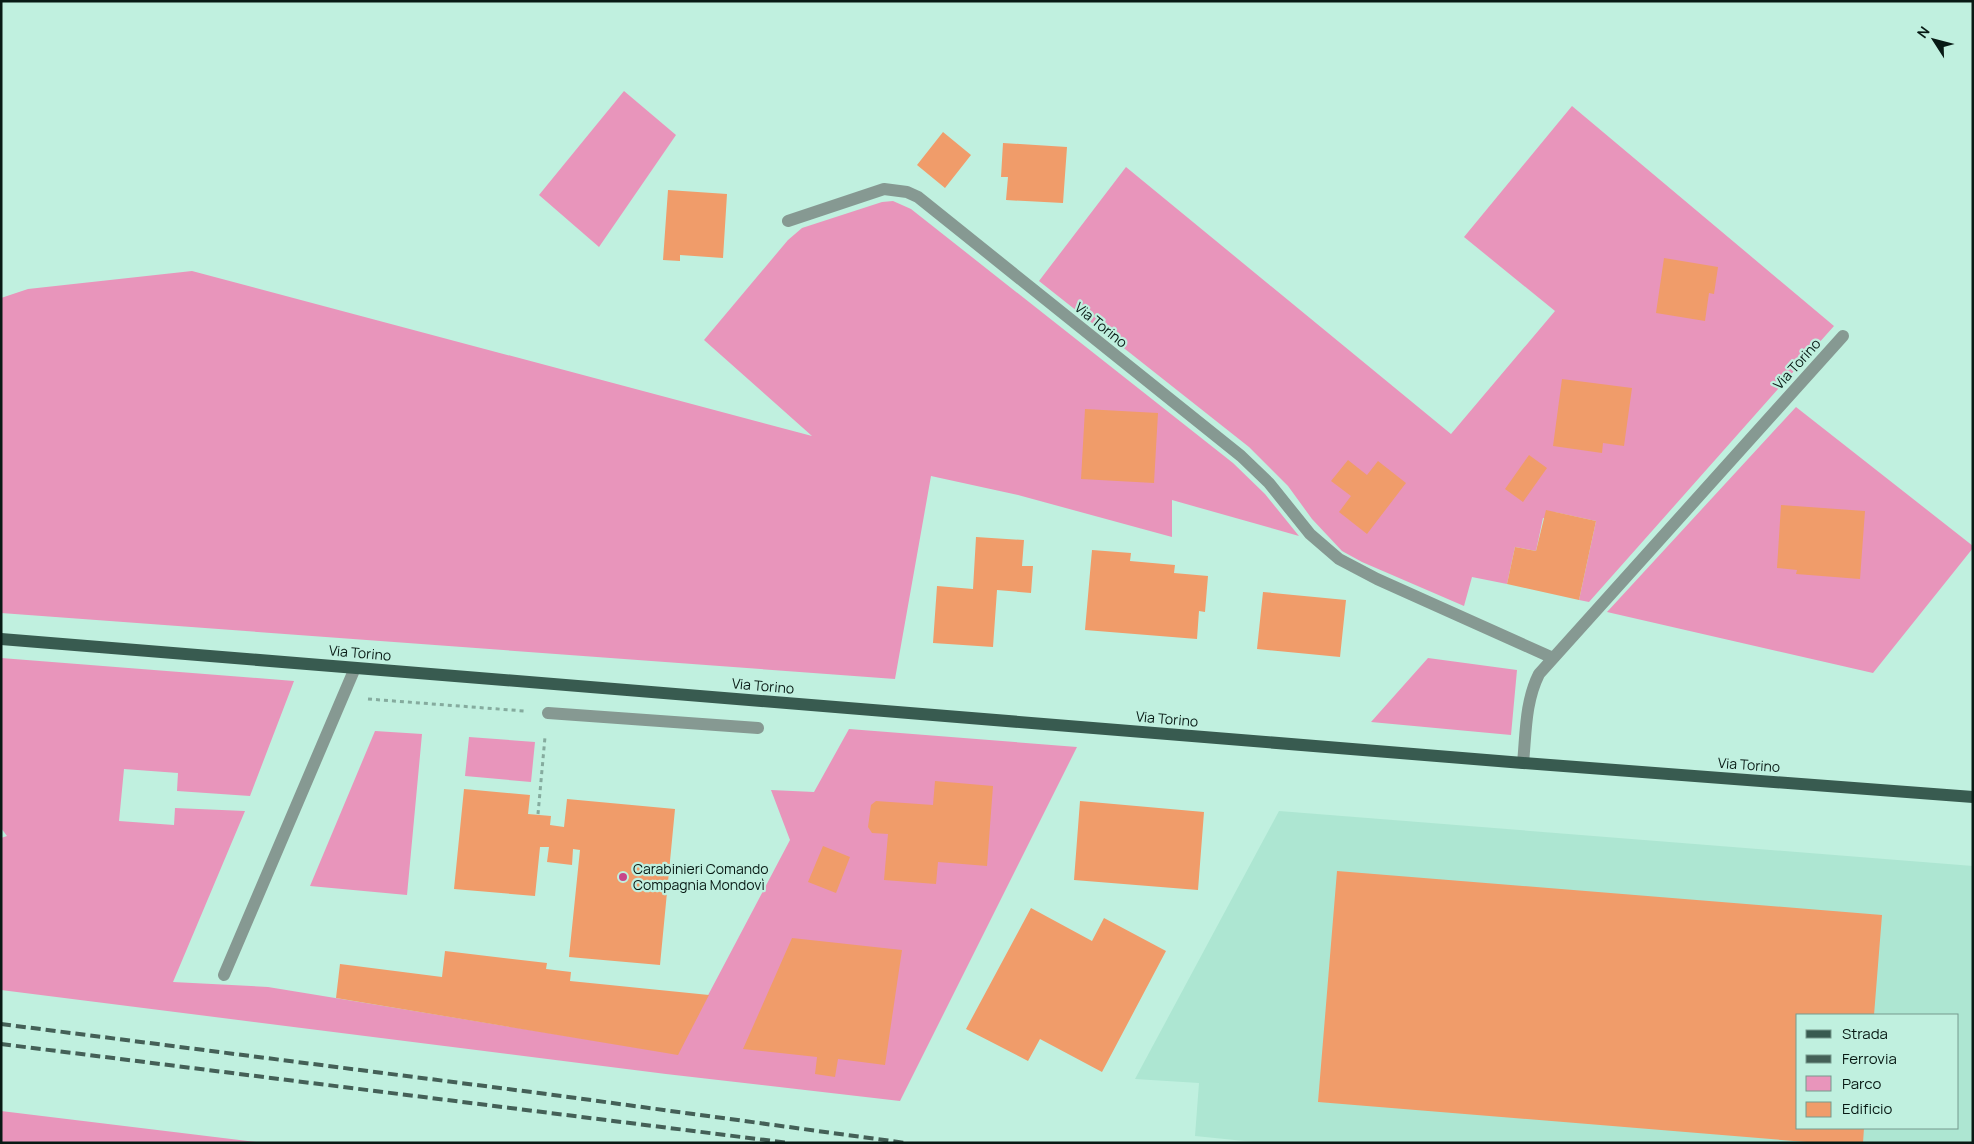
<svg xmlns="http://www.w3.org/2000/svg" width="1974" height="1144" font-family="Manrope,sans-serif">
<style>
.built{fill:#ade6d2;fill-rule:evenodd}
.green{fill:#e895bb}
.building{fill:#f09c6a}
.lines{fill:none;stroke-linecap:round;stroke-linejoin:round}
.path{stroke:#85ab9e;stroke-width:3;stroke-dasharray:4 4;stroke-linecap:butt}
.minor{stroke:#869992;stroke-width:12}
.major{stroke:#385b50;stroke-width:12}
.rail{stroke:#446057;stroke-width:4;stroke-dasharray:10 5;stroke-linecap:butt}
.poi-dot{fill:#c8448a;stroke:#c0f0df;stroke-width:2}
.labels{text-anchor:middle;stroke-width:4.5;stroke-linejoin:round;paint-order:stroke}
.street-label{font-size:14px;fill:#081a15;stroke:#c0f0df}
.poi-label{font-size:14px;fill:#081a15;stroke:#c0f0df;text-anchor:start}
</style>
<rect width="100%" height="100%" fill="#c0f0df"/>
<path class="built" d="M1279,811L1973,866V1143H1264L1195,1136L1199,1083L1135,1079ZM1798,1015H1958V1128H1798Z"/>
<path class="green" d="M624,91L676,135L599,247L539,195Z
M1572,106L1834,326L1589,602L1579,600L1596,521L1554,512L1552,520L1543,518L1536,551L1515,547L1507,584L1472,577L1464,606L1362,562L1342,551L1312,519L1288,486L1249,447L1039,281L1126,167L1451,434L1555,311L1464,237Z
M893,201L911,209L1233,463L1265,494L1299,536L1172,500V537L1018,495L931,476L895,679L1,613V298L28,289L192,271L812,436L704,340L788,240L802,228L882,202Z
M1796,407L1973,546V548L1873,673L1607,612Z
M1,658L294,681L250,796L177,791L178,773L124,769L119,821L174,825L175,808L245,811L173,982L268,987L677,1054L790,840L771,790L814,792L849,729L1077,747L900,1101L666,1074L1,990V838L7,836L1,828Z
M1428,658L1517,670L1511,735L1371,722Z
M375,731L422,734L407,895L310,886Z
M469,737L535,742L531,782L465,776Z
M1,1111L265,1143H1Z"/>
<path class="building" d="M943,132L971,155L945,188L917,165Z
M1003,143L1067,147L1063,203L1006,200L1008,177H1001Z
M668,190L727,194L723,258L680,255V261L663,260Z
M1664,258L1718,267L1714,294L1709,293L1705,321L1656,313Z
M1562,379L1632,388L1624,446L1603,443L1602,453L1553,446Z
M1085,409L1158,413L1154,483L1081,479Z
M1529,455L1547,468L1523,502L1505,489Z
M1348,460L1367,475L1378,461L1406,483L1367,534L1339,512L1351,496L1331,481Z
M1781,505L1865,511L1860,579L1796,574L1797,570L1777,568Z
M1546,510L1596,521L1579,600L1507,584L1515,547L1536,551Z
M976,537L1024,540L1022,566H1033L1031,593L997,590L993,647L933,643L937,586L973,589Z
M1092,550L1131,553L1130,561L1175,565L1174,573L1208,576L1205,612L1199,611L1197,639L1085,630Z
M1263,592L1346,600L1340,657L1257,649Z
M935,781L993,786L987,866L938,862L936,884L884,880L888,834L872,833L868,827L871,805L876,801L933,805Z
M464,789L530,795L528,814L551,816L550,825L564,827L567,799L675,809L660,965L569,957L580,850L573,849L572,865L547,862L549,847H540L535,896L454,889Z
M1080,801L1204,812L1198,890L1074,880Z
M823,846L850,857L836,893L808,882Z
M1337,871L1882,915L1874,1015H1798V1128H1864L1863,1143H1819L1318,1102Z
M1031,908L1092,941L1104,918L1166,951L1102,1072L1040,1039L1028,1061L966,1029Z
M792,938L902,950L885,1065L838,1059L835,1077L815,1074L817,1057L743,1049Z
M445,951L547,963L546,969L571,972L570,981L709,995L678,1055L336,998L340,964L442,977Z"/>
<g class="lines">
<path class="path" d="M368,699L524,711
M538,814L545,737"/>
<path class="minor" d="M788,221L884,189L907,192L918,197L1241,456L1269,483L1310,534L1339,559L1377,579L1553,658
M548,713L758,728
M1523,763C1526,733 1525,702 1539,674L1843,336
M224,975L355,668"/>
<path class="major" d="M1,639L1523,763L1973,797"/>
<path class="rail" d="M1,1024L539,1093L906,1143
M1,1044L789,1143"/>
</g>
<circle class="poi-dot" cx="623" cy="877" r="5"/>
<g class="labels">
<g class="street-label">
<text transform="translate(1101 325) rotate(39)" y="5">Via Torino</text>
<text transform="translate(1797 364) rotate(-48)" y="5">Via Torino</text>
<text transform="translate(360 653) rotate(5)" y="5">Via Torino</text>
<text transform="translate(763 686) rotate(5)" y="5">Via Torino</text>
<text transform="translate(1167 719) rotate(5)" y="5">Via Torino</text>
<text transform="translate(1749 765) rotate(4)" y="5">Via Torino</text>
</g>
<g class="poi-label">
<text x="633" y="874">Carabinieri Comando<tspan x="633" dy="16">Compagnia Mondovì</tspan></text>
</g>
</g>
<rect width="1974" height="1144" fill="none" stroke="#081a15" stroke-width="5"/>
<rect x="1796" y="1014" width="162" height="115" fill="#c0f0df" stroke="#769a8e"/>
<rect x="1806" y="1030" width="25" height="8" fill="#385b50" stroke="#769a8e"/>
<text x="1842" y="1039" font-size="15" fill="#081a15">Strada</text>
<rect x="1806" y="1055" width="25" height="8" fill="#446057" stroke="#769a8e"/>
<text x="1842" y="1064" font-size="15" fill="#081a15">Ferrovia</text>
<rect x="1806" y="1076" width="25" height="15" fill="#e895bb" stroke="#769a8e"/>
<text x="1842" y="1089" font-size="15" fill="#081a15">Parco</text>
<rect x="1806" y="1102" width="25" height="15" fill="#f09c6a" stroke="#769a8e"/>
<text x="1842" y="1114" font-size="15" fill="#081a15">Edificio</text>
<g transform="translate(1934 40) rotate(306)" stroke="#c0f0df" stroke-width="4" paint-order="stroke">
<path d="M0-4L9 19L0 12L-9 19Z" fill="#081a15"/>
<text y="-8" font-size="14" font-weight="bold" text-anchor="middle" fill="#081a15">N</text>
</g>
</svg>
